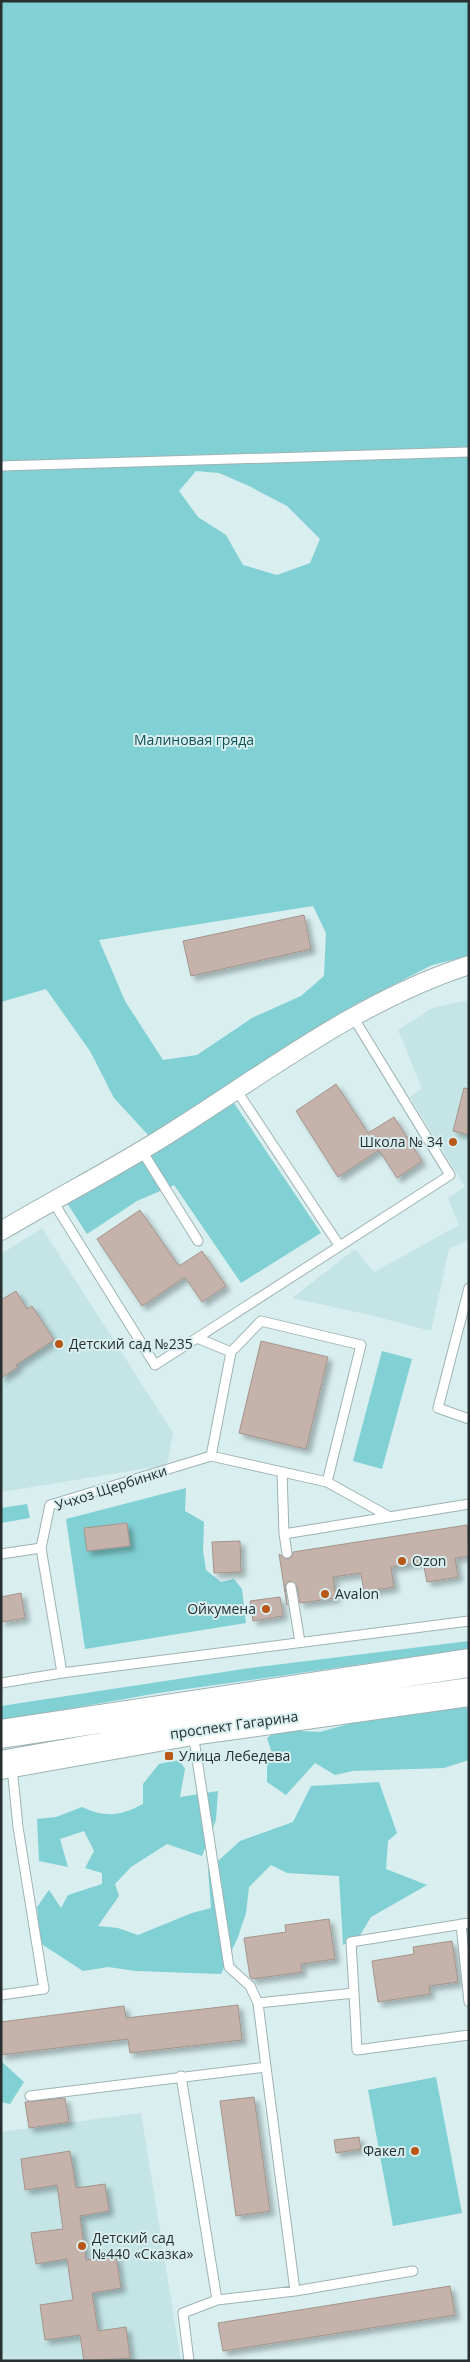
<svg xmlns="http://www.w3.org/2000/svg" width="470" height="2362" font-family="'Open Sans',sans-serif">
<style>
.built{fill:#c4e4e5}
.green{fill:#81d0d3;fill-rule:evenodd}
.building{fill:#c5b3ab;stroke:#a5948c;filter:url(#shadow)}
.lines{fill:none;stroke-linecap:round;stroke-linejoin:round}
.lane-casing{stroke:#9eb3b4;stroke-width:11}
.street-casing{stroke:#9eb3b4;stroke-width:20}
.primary-casing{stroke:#9eb3b4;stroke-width:30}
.lane{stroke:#fff;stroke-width:9}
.street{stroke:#fff;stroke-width:18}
.primary{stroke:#fff;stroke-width:28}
.poi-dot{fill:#b85717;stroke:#d8eeef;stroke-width:2}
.labels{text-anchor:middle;stroke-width:4;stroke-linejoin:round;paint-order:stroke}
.park-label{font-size:14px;fill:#105456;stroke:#d8eeef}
.poi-label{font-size:14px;fill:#272f30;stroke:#d8eeef;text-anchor:start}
.street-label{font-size:14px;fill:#272f30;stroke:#d8eeef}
</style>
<defs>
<filter id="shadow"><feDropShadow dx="4.5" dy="4.5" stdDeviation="2.5" flood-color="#0004"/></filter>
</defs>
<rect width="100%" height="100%" fill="#d8eeef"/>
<path class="built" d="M469,1000V1239L449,1249L431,1331L370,1315L292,1298L355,1249L374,1272L459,1225L448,1198L465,1187L410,1097L422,1088L398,1030L432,1008Z
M42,1228L173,1433L167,1465L1,1492V1254Z
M141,2113L181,2361H1V2132Z"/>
<path class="green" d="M1,1H469V956L432,965L356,1004L150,1137L114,1098L90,1051L46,989L1,1002ZM196,471L219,473L249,486L287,506L320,539L310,563L277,575L243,565L226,535L198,517L179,491ZM313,906L326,933L324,976L301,996L252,1018L197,1055L163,1060L125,1001L99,940Z
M234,1103L321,1233L241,1283L174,1185L137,1201L87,1234L67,1203L157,1152Z
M382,1351L412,1359L382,1469L353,1461Z
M186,1488L185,1511L204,1522L203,1551L206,1570L221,1582L234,1579L242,1589L246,1623L85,1649L66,1519Z
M27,1504L30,1518L1,1523V1508Z
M469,1641V1649L158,1693L1,1721V1706L250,1668Z
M438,1705L469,1708V1760L444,1768L353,1771L335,1775L315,1763L286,1795L267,1782V1766L272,1753L267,1738L279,1730L320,1732L362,1720Z
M179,1760L185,1769L180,1797L218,1791L216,1820L202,1856L167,1844L131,1867L115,1884L119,1896L98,1926L118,1928L138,1935L192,1913L211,1908L208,1870L240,1841L293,1822L311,1786L379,1782L397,1833L388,1841L386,1869L427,1885L371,1917L359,1937L343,1945L339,1876L287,1873L271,1865L249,1887L246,1913L238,1937L221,1974L136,1971L108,1967L83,1971L40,1943L37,1907L49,1890L61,1908L68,1895L102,1884V1873L85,1868L94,1851L84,1831L60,1839L68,1867L39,1861L37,1819L56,1817L82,1807C106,1818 120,1816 143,1804V1784L159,1764Z
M1,2061L24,2082L10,2104L1,2102Z
M436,2077L462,2213L393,2226L368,2090Z"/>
<path class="building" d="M304,915L311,949L191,976L183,941Z
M336,1084L368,1133L394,1117L422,1161L397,1178L379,1150L338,1177L296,1111Z
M464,1088L469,1089V1135L453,1131Z
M140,1210L179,1266L202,1251L226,1286L202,1302L185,1277L142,1306L97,1239Z
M16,1291L27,1309L32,1306L54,1340L16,1365L18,1367L1,1378V1300Z
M261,1341L328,1357L306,1449L239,1433Z
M127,1523L130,1546L87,1551L84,1528Z
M467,1525L469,1556L455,1558L458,1577L427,1582L423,1562L391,1567L394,1587L364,1592L361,1573L333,1577L336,1598L300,1603L297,1586L290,1581L285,1585L287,1605L279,1554L287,1559L291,1558L293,1552Z
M240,1541L241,1572L214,1573L212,1542Z
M21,1593L25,1618L1,1622V1597Z
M280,1597L283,1616L253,1621L250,1601Z
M329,1919L335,1959L301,1964L302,1972L252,1979L250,1977L244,1938L286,1932L285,1925Z
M452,1941L458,1982L429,1986L430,1994L378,2002L372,1961L414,1954L413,1947Z
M238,2005L242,2040L130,2053L128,2039L1,2055V2022L124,2006L126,2018Z
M254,2097L270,2211L236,2216L220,2101Z
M65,2098L69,2122L29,2128L25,2102Z
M359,2137L361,2149L336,2153L334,2140Z
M70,2151L76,2188L105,2184L109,2211L80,2216L86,2260L116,2256L121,2288L92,2293L98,2331L126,2327L130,2358L84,2361L80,2335L45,2340L40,2305L73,2300L67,2259L36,2264L31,2233L63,2229L57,2185L25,2190L21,2159Z
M450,2286L455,2315L223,2351L218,2323Z"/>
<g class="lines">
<defs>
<path id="lane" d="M1,466L469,452
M237,1091L339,1245
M142,1151L198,1241
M52,1200L155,1365L450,1175L353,1017
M469,1288L438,1408L469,1419
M261,1321L361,1345L327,1482L211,1456L231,1352Z
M197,1338L231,1352
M282,1472L284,1534
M327,1482L390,1517
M41,1548L50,1505L211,1456
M287,1553L284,1534L469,1504
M1,1554L41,1548L62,1673
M291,1587L300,1642
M1,1683L62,1673L469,1621
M461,1924L469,2002
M354,1993L351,1942L469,1923
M1,1995L44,1989L18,1827L12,1767
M258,2003L354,1993L357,2050L469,2035
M266,2067L295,2291
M181,2076L217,2300L183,2313L189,2361
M30,2096L266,2067L258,2003L250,1986L229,1967L193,1733
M217,2300L295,2291L413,2271"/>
<path id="street" d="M1,1231C60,1196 121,1165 178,1128C271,1069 363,999 469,965"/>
<path id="primary" d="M1,1734L469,1663
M1,1765L192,1731L469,1692"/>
</defs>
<use href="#lane" class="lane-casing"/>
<use href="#street" class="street-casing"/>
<use href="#primary" class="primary-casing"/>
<use href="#lane" class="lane"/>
<use href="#street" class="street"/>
<use href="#primary" class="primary"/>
</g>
<g class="poi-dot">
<circle cx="453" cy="1142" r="5"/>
<circle cx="59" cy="1344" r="5"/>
<circle cx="402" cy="1561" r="5"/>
<circle cx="325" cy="1594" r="5"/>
<circle cx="266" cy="1609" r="5"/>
<rect x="164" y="1751" width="10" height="10" rx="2.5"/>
<circle cx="415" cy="2151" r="5"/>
<circle cx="82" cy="2246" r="5"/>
</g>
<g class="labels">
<g class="park-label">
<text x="194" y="745">Малиновая гряда</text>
</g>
<g class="poi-label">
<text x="443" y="1147" text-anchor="end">Школа № 34</text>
<text x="69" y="1349">Детский сад №235</text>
<text x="412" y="1566">Ozon</text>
<text x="335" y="1599">Avalon</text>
<text x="256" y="1614" text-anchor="end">Ойкумена</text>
<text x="179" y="1761">Улица Лебедева</text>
<text x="405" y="2156" text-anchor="end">Факел</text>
<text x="92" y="2243">Детский сад<tspan x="92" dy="16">№440 «Сказка»</tspan></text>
</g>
<g class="street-label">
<text transform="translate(111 1488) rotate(-18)" y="5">Учхоз Щербинки</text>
<text transform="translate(234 1725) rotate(-8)" y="5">проспект Гагарина</text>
</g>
</g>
<rect width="470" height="2362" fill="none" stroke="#272f30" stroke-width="5"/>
</svg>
